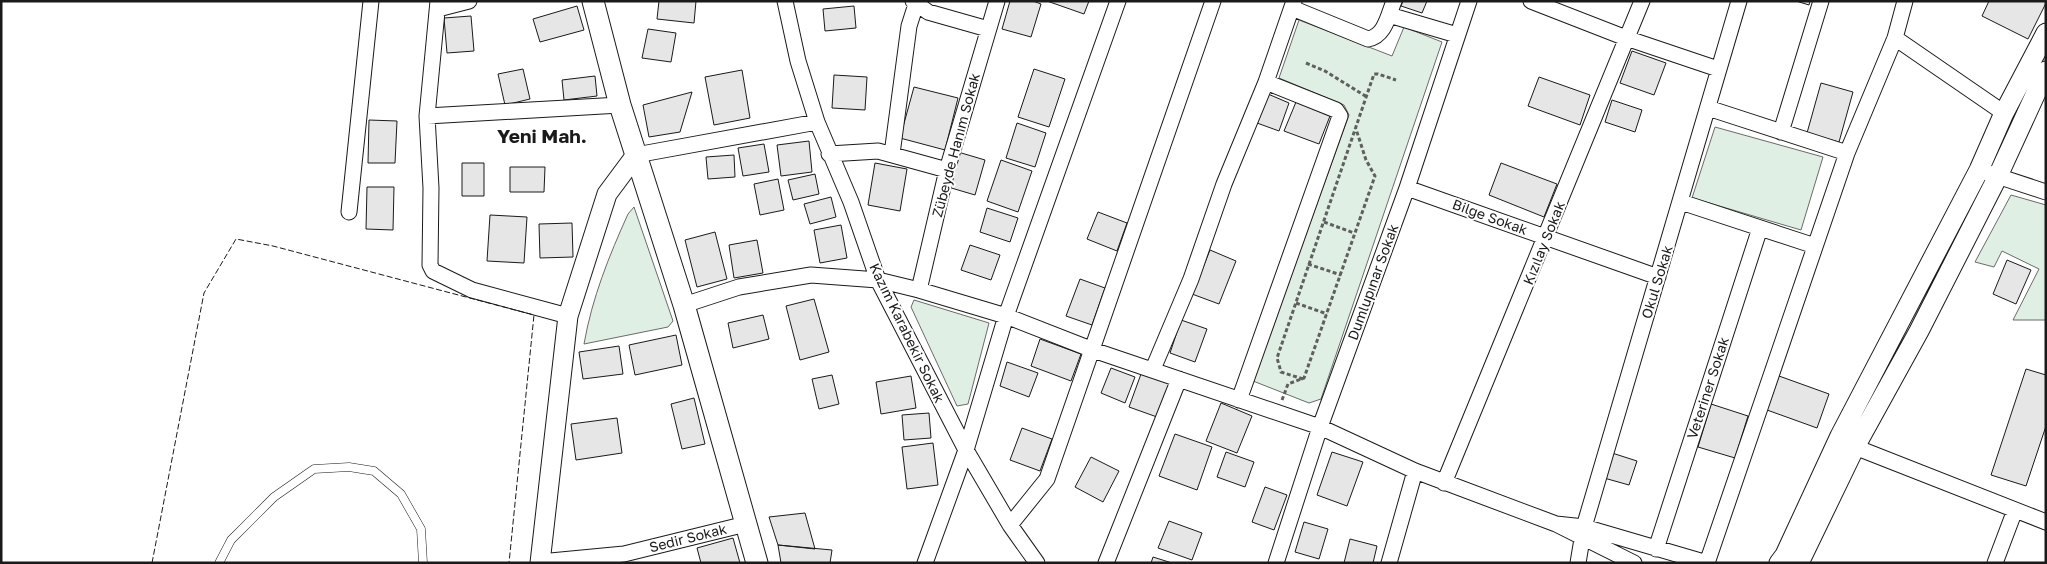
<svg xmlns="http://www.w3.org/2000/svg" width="2047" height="564" font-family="'Golos Text',sans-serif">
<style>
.green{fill:#e0efe3;stroke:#6a6a6a}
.building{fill:#e6e6e6;stroke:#1a1a1a}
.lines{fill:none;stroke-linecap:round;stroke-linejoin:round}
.service-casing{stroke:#1a1a1a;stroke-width:9}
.minor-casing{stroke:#1a1a1a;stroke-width:17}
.tertiary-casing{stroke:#1a1a1a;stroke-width:21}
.secondary-casing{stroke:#1a1a1a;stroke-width:23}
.path{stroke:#5f5f5f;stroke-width:3;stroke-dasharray:4 2.5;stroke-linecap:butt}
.service{stroke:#fff;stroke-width:8}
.minor{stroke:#fff;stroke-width:15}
.tertiary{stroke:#fff;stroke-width:19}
.secondary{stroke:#fff;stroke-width:21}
.fence{stroke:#1a1a1a;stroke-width:1;stroke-dasharray:6 2.5;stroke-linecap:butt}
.labels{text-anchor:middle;stroke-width:4;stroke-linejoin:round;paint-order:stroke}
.street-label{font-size:14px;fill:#1a1a1a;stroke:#fff}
.district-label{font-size:19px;font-weight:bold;fill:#1a1a1a;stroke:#fff}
</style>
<rect width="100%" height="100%" fill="#fff"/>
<path class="green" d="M1299,20L1392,56L1404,27L1442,42L1321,399L1309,403L1253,381L1349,115L1344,105L1279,78Z
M1715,127L1823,157L1801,230L1692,198Z
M2011,195L2046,205V320H2013L2039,269L2002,251L1994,267L1975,262Z
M634,207L673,321L668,327L584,344C592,298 609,256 628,214Z
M914,300L989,323L968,404L957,406L911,307Z"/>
<path class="building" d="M659,1H696L694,23L657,19Z
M1010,1H1033L1041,4L1031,37L1002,29Z
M1047,1H1089L1084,14Z
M1403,1H1427L1422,13L1401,6Z
M1796,1H1810L1809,5Z
M1989,1H2046V3L2028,39L1982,16Z
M577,6L584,30L540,42L533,19Z
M854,6L856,28L825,31L823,9Z
M471,16L474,51L447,53L444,18Z
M648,29L676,33L671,62L642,58Z
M1632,51L1666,63L1654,95L1620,83Z
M523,69L530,99L505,105L498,74Z
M1034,69L1065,79L1049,127L1018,117Z
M742,70L750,118L714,125L705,77Z
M834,75L867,77L865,110L832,108Z
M595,76L597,96L564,100L562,80Z
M1539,77L1590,95L1580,125L1528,106Z
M1821,83L1853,92L1839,142L1807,133Z
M914,87L958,98L945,150L900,138Z
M692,92L680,132L649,137L643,105Z
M1268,94L1289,103L1279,131L1257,123Z
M1612,100L1642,110L1635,132L1605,122Z
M1296,102L1330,116L1319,144L1284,131Z
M369,120L397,121L395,163H368Z
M1017,123L1046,133L1035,167L1006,158Z
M809,141L812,172L781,176L777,145Z
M764,144L769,172L743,176L738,148Z
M958,152L985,160L975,195L948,187Z
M734,155L735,177L708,179L706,157Z
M1001,160L1032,171L1018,212L987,201Z
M462,163H484V196H462Z
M875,163L907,169L900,211L868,205Z
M1501,163L1557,184L1544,217L1489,195Z
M510,167H545L544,192H510Z
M815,174L819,194L793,200L788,180Z
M778,179L784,210L760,215L754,184Z
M367,187H394L393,230L366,229Z
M831,197L836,217L810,224L804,204Z
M987,208L1018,218L1010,242L980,232Z
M1098,212L1127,223L1117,251L1087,239Z
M490,215L527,217L524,263L487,261Z
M572,223L573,257L540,258L539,224Z
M841,225L847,258L820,263L814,230Z
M715,232L727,279L697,287L685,240Z
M757,240L763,273L734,278L729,245Z
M970,245L1000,255L991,280L961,270Z
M1210,250L1236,261L1219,304L1192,294Z
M2007,260L2031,270L2016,304L1993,294Z
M1080,279L1105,288L1092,325L1066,316Z
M814,299L829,352L800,360L786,306Z
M763,315L769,339L733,348L728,323Z
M1181,320L1207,329L1195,362L1170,353Z
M676,335L682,365L635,375L629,345Z
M1040,339L1081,354L1071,381L1031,366Z
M619,346L623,374L583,379L579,352Z
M1007,362L1038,373L1029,397L1000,386Z
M1111,368L1135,377L1125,403L1101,393Z
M2026,369L2046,375V426L2026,486L1991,475Z
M1141,374L1170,384L1157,417L1129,407Z
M832,375L839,404L819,409L812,379Z
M911,376L916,408L881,414L876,382Z
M1779,376L1829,394L1817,428L1767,410Z
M694,398L705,444L682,449L671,404Z
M1221,403L1252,416L1237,453L1206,441Z
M1711,404L1748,416L1735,458L1698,447Z
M929,413L931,438L904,440L902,415Z
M617,418L622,453L576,460L571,424Z
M1022,428L1052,439L1040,471L1010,460Z
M1175,434L1212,447L1197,490L1159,476Z
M933,443L938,485L907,489L902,447Z
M1226,452L1254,462L1245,487L1217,477Z
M1332,452L1363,462L1347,506L1317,495Z
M1612,453L1637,461L1629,485L1604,478Z
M1091,457L1119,471L1103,502L1075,487Z
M1265,487L1287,495L1274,530L1252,522Z
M805,513L815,549L778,545L769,517Z
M1169,521L1202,533L1192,560L1158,548Z
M1304,522L1328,529L1319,559L1295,552Z
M733,538L740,563H701L697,548Z
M1350,539L1377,546L1373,563H1344Z
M778,545L832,550L830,563H781Z
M1153,557L1172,563H1151Z"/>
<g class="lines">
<defs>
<path id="service" d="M219,563L231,540L274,497L314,469L349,467L374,471L401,494L421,529L423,563"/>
<path id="minor" d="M438,1L427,116L431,188L430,265L433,271L472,290L568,316
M785,1L798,61L817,122L851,202L878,280L966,450L1010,525L1037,563
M913,1L928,12L988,29
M1531,1L1626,38L1718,69
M1292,8L1368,39C1385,36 1388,16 1394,1
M438,9L469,1
M1389,15L1457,35
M1895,38L2004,113
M1708,108L1847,153
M427,116L620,105
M1781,132L1821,1
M829,154L878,151L947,170
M892,154L909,26L917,1
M636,155L817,122
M1979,170L2046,192
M1407,188L1658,277
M1681,202L1815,246
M349,212L371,1
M919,290L947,170L997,1
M684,305L739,287L811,275L878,280L919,290L1006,316L1093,350L1320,427L1415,471L1556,524
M1153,369L1191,279L1224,184L1266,82L1294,1
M1239,400L1340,116L1336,110L1266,82
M1847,441L1855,447L2046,522
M1444,483L1642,1
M1010,525L1047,479L1213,1
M1656,549L1760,228
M540,562L624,554L746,524
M925,563L966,450L1006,316L1118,1
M1106,563L1179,379
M1276,563L1320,427L1407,188L1469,1
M1389,563L1415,471
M1578,563L1584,527L1739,1
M1634,563L1556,524L1584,527L1707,563
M1707,563L1847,153L1895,38L1905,1
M1995,563L2015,510"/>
<path id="tertiary" d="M540,563L568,316L607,194L636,155
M1779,563L1785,555L1840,436L1979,170L2004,113L2046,33
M1799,563L1855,447L1919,331L1997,178L2046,71"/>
<path id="secondary" d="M593,1L620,105L684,305L757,563"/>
</defs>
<use href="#service" class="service-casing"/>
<use href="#minor" class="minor-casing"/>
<use href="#tertiary" class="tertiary-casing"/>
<use href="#secondary" class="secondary-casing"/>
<path class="path" d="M1306,63L1325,71L1367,97
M1324,222L1354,233
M1308,264L1341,275
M1296,303L1327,314
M1303,379L1281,372L1277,358L1374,74H1378L1396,80
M1282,400L1288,384L1304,378L1375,176L1366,160L1356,129"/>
<use href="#service" class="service"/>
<use href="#minor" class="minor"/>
<use href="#tertiary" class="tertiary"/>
<use href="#secondary" class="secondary"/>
<path class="fence" d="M152,563L204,293L236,239L273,246L534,315L509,563"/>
</g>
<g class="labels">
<g class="street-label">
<text transform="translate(956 145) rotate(-75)" y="5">Zübeyde Hanım Sokak</text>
<text transform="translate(1490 217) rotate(20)" y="5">Bilge Sokak</text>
<text transform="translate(1544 243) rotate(-68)" y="5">Kızılay Sokak</text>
<text transform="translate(1373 282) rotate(-70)" y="5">Dumlupınar Sokak</text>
<text transform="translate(1657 282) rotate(-73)" y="5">Okul Sokak</text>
<text transform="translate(907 333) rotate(64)" y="5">Kazım Karabekir Sokak</text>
<text transform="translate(1708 388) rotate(-72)" y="5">Veteriner Sokak</text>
<text transform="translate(688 538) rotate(-14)" y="5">Sedir Sokak</text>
</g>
<g class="district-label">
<text x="542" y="143">Yeni Mah.</text>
</g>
</g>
<rect width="2047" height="564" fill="none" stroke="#1a1a1a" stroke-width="5"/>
</svg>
